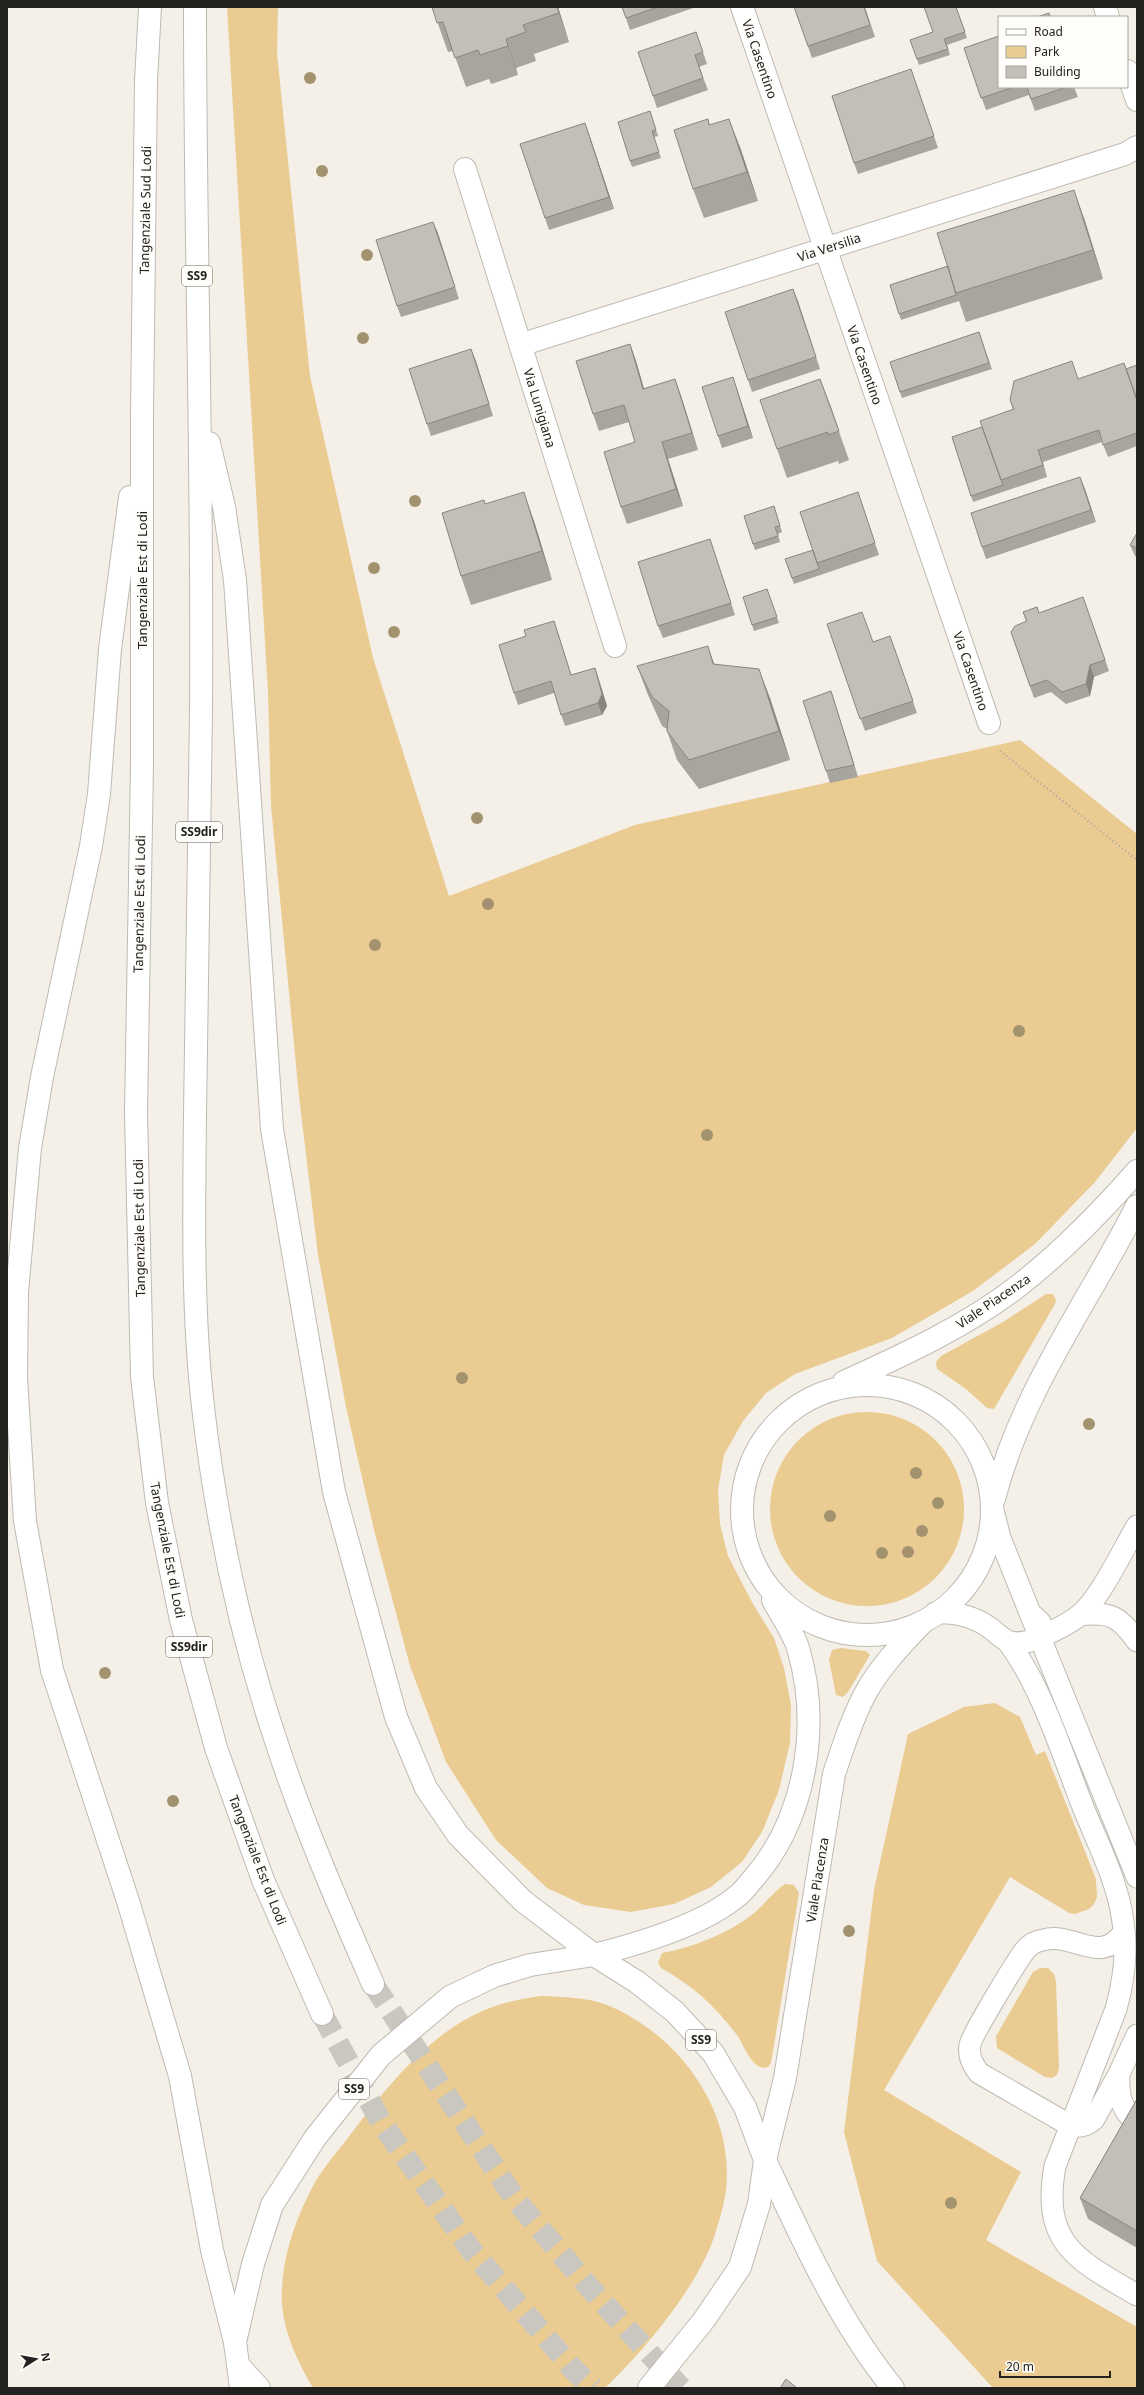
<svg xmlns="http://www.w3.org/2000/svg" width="1144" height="2395" font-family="'Noto Sans',sans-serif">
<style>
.green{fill:#eacb92}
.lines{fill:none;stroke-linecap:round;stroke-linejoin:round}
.trunk-tunnel{stroke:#cac7c0;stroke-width:22;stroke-dasharray:22 11;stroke-linecap:butt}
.service-casing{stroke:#bebab3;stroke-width:23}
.minor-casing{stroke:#bebab3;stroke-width:24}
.tertiary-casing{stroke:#bebab3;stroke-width:24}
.primary-casing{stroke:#bebab3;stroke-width:24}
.trunk-casing{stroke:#bebab3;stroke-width:24}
.path{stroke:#aaa7a1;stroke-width:2.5;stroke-dasharray:1 3;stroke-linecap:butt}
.service{stroke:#fff;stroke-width:21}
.minor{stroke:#fff;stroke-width:22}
.tertiary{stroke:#fff;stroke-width:22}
.primary{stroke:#fff;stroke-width:22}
.trunk{stroke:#fff;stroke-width:22}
.tree{fill:#a2926d}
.wall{fill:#a8a49e}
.shaded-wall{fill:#888681}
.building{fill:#c3bfb8;stroke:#888681}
.labels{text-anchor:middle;stroke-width:4;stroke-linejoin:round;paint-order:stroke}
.shield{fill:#fffdfa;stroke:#656461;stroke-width:1}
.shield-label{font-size:12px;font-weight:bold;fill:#23221f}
.street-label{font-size:13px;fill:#23221f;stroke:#fffdfa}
</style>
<rect width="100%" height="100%" fill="#f4f0e8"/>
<path class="green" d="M227,7H278L277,53L310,376L373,658L449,896L635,825L1020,740L1137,834V1128L1095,1182L1035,1244L973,1291L892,1338L795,1374L766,1393L743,1421L724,1455L718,1490L720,1524L728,1556L753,1604L774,1638L784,1668L791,1705L790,1743L779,1790L762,1832L742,1862L711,1887L674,1904L631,1912L584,1905L547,1888L496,1840L446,1762L410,1666L374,1530L346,1407L318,1255L299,1096L271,806L268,692Z
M1046,1294H1053L1056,1300L1055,1304L994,1409L987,1408L966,1389L937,1369L936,1362L941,1356L1003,1322Z
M770 1509a97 97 0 1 1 194 0a97 97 0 1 1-194 0Z
M841,1648L866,1651L870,1655L848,1692L843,1697L836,1695L829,1660L832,1650Z
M995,1703L1020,1717L1036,1755L1045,1751L1096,1879L1097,1897L1094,1904L1089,1909L1075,1914L1069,1913L1010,1877L884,2090L1021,2172L986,2240L1137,2327V2388H993L877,2261L844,2132L874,1890L908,1734L964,1707Z
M785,1884L794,1885L799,1893L771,2063L768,2067L763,2068C750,2065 744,2045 737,2035C715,2006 692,1985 661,1968L658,1963L662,1953C694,1947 727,1934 753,1914C764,1905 773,1892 785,1884Z
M1040,1968H1048L1054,1974L1056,1981L1059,2068L1057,2075L1052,2078L1045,2077L997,2048L996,2036L1033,1972Z
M541,1996C562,1997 586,1997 607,2005C678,2034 735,2110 726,2190C724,2204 720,2219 716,2231C701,2283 644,2351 605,2388H313C298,2362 284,2334 282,2304C280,2267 292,2228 308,2196C316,2177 331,2159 344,2143C381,2095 423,2038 480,2012C499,2003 520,1999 541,1996Z"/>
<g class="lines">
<path class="trunk-tunnel" d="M373,1984L515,2199L589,2287L681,2388
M322,2014L381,2122L471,2250L574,2370L593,2388"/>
<defs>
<path id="service" d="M992,1506L1000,1538L1030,1613L1040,1622
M935,1613C955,1612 973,1616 990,1628C996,1632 1003,1640 1010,1642C1022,1645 1034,1640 1045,1635C1057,1629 1069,1624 1080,1615C1101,1597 1122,1551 1137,1526
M1030,1613L1137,1877
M1080,1615C1110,1611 1120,1617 1137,1641
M1008,1642C1041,1685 1063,1756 1083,1807C1098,1844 1118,1882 1123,1922C1128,1952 1124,1980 1116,2009L1055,2166C1041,2244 1077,2260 1137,2295
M1124,1932C1099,1967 1074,1931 1043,1940C1037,1941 1031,1944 1027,1948C1020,1955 971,2036 970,2045C968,2057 973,2065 979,2073L1071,2126C1081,2127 1086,2126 1094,2119L1119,2074L1137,2035
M1119,2074C1118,2092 1120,2111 1137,2122"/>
<path id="minor" d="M742,7L989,723
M1105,7L1108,17
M1127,71L1137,100
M465,169L615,646
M520,345L1125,154L1137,147"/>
<path id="tertiary" d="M844,1382C903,1355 965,1327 1017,1287C1061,1253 1100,1213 1137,1171
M742 1510a125 125 0 1 1 250 0a125 125 0 1 1-250 0Z
M994,1499C1021,1392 1088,1303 1137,1206
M594,1955C638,1944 702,1925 736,1897C743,1892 748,1885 753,1879C806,1819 821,1725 798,1648C793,1632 781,1615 773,1600
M765,2160L785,2078L834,1774C843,1747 851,1721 864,1696C878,1669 901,1645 922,1623"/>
<path id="primary" d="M239,2366L259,2388
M241,2388L235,2342L253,2264L272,2205L315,2138L381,2055L450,1997L494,1976L530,1965L594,1955L637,1982L675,2012L713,2053L745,2107L765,2160L759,2204L740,2267L704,2320L649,2388"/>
<path id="trunk" d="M150,7L146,81L142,413V765L136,1112L142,1377L157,1503L181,1620L216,1748L263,1880L322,2014
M195,7C195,242 203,477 201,712C199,847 196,981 195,1115C194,1212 192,1310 203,1407C216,1520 240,1634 276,1741C303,1824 338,1904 373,1984
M209,443L224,507L235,580L272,1129L334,1492L396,1717L426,1788L458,1835L523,1901L594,1955
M130,497L110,649L99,794L91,846L42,1077L30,1148L17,1292L16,1378L25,1521L52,1670L128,1901L180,2076L212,2250L235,2342
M765,2160C801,2237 839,2322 893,2388"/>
</defs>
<use href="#service" class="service-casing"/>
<use href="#minor" class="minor-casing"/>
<use href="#tertiary" class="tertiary-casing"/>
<use href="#primary" class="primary-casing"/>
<use href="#trunk" class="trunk-casing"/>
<path class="path" d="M1000,751L1137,860"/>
<use href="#service" class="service"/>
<use href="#minor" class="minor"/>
<use href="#tertiary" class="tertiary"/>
<use href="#primary" class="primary"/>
<use href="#trunk" class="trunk"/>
</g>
<g class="tree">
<circle cx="310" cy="78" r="6"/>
<circle cx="322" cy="171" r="6"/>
<circle cx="367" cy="255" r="6"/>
<circle cx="363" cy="338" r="6"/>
<circle cx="415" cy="501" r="6"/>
<circle cx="374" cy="568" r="6"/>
<circle cx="394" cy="632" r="6"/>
<circle cx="477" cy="818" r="6"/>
<circle cx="488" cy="904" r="6"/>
<circle cx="375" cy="945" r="6"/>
<circle cx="1019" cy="1031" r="6"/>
<circle cx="707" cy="1135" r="6"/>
<circle cx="462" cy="1378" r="6"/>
<circle cx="1089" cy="1424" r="6"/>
<circle cx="916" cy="1473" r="6"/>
<circle cx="938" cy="1503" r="6"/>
<circle cx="830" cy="1516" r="6"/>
<circle cx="922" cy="1531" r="6"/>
<circle cx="908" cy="1552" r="6"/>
<circle cx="882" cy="1553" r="6"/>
<circle cx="105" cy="1673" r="6"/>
<circle cx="173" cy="1801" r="6"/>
<circle cx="849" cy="1931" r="6"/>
<circle cx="951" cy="2203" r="6"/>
</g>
<path class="wall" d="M432,7H558L569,42L534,54L536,61L516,68L518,75L491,84L489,79L466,87L453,51L448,52Z
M622,7H696L630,30Z
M794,7H865L875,37L812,58Z
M956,7L967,38L947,45L950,55L919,65L910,40L933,32Z
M696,32L707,64L699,67L708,90L657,108L653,96Z
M964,48L999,87H1074L1078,97L1035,111L1029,95L986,110Z
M911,69L938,148L858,174L854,163Z
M650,111L658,136L654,137L661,158L632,167L630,161Z
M708,119L710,125L740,147L758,201L704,218L693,189Z
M589,134L614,209L549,230L545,218Z
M1084,218L1103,279L966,322L959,301L901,320L890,285L948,266Z
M433,222L459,299L401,317L397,306Z
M793,289L820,369L752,392L748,380Z
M979,332L992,369L902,398L890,362Z
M630,344L636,361L644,389L675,379L681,396L698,450L668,459L683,506L627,524L621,507L635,442L629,422L599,431L593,414Z
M471,349L493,416L431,436L427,424Z
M1137,365V446L1108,457L1102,442L1043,462L1047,477L973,502L952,437L982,427L1013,410L1010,400L1078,379L1126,369Z
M820,379L849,460L839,464L838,461L787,478L777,449Z
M737,389L753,438L722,448L718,436Z
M1080,477L1096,522L986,559L982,547Z
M858,492L879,555L794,584L785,559L816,560Z
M484,500L485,504L534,521L552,580L471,605L461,576Z
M774,506L782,532L778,534L780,542L755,550L753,544Z
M1137,533V558L1135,556L1130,545Z
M710,539L735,615L663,638L658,626Z
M767,589L779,623L754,631L752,625Z
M1083,597L1109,671L1094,677L1090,696L1066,704L1051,692L1034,698L1011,632L1026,621L1023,612L1037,607L1039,613Z
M554,621L571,675L595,668L599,680L607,706L602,715L565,726L554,693L518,705L514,693L526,636Z
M827,624L873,642L890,636L917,713L865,731Z
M715,664L770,698L790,760L699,789L677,760L667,731V729L662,726L648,695L637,666Z
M831,691L858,777L830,783L826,771Z
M1137,2099V2248L1088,2219L1080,2198Z"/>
<path class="shaded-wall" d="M557,7H558L569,42Z
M506,39L516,68L518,75L508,46Z
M729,119L740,147L758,201L747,172Z
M585,123L589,134L614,209L609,197Z
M1074,190L1084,218L1103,279L1093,250Z
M433,222L438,233L459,299L455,287Z
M793,289L798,301L820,369L816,357Z
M630,344L636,361L649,406L643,389Z
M471,349L476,361L493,416L489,404Z
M733,377L737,389L753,438L748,426Z
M675,379L681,396L698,450L692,433Z
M820,379L831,407L849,460L839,431Z
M662,442L668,459L683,506L676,489Z
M1080,477L1085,489L1096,522L1091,510Z
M524,492L534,521L552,580L542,551Z
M554,621L558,633L575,687L571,675Z
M708,646L718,675L713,664Z
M1090,665L1094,677L1090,696L1086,684Z
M595,668L599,680L607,706L602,715L598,703Z
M759,669L770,698L790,760L779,731Z
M831,691L835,703L858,777L854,765Z"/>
<path class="building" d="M432,7H557L559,13L523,25L526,32L506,39L508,46L480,55L478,50L455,58L443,22L437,23Z
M622,7H658L626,18Z
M794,7H864L870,25L808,46Z
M924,7H956L965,32L944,39L948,49L917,59L910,40L933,32Z
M1049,13L1050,17H1037Z
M696,32L703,52L695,55L703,78L653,96L638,52Z
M999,36V87H1014L981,98L964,48Z
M911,69L934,136L854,163L832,96Z
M1027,87H1067L1031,99Z
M650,111L656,130L652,131L659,152L630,161L618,122Z
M708,119L709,125L729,119L747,172L693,189L674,130Z
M585,123L609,197L545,218L520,144Z
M1074,190L1093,250L956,293L937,233Z
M433,222L455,287L397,306L376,240Z
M948,266L956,295L899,314L890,285Z
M793,289L816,357L748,380L725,312Z
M979,332L989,363L900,392L890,362Z
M630,344L643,389L675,379L692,433L662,442L676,489L621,507L604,452L635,442L624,405L593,414L576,361Z
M471,349L489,404L427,424L409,369Z
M1072,361L1078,379L1124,363L1137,400V433L1103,445L1099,430L1038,450L1043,465L1001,480L980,421L1014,409L1010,400L1014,381Z
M1137,365V400L1126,369Z
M733,377L748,426L718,436L702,387Z
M820,379L839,431L828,435V432L777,449L760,400Z
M982,427L1003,485L971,496L952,437Z
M1080,477L1091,510L982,547L971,513Z
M524,492L542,551L461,576L442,513L484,500L485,504Z
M858,492L875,543L817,563L800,512Z
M774,506L780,526L775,527L778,536L753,544L744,516Z
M1137,533V548L1130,545Z
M710,539L731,603L658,626L638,562Z
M813,550L819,569L792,578L785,559Z
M767,589L777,617L752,625L743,597Z
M1083,597L1105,660L1090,665L1086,684L1062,692L1047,680L1030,686L1011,632L1015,626L1027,621L1023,612L1037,607L1039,613Z
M862,612L873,642L890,636L913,701L860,719L827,624Z
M554,621L571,675L595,668L602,694L598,703L561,715L551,681L514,693L499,645L526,636L524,630Z
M708,646L713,664L759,669L779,731L689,760L667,731L669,711L652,697L637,666Z
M831,691L854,765L826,771L803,701Z
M1137,2099V2231L1080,2198Z
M786,2379L797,2388H780Z"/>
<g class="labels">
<g class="shield">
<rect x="182" y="266" width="30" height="20" rx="3"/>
<rect x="176" y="822" width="46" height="20" rx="3"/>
<rect x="166" y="1637" width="46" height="20" rx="3"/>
<rect x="686" y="2030" width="30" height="20" rx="3"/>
<rect x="339" y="2079" width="30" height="20" rx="3"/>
</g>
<g class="shield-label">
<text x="197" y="280">SS9</text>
<text x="199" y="836">SS9dir</text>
<text x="189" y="1651">SS9dir</text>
<text x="701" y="2044">SS9</text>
<text x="354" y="2093">SS9</text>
</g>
<g class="street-label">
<text transform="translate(760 59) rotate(71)" y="5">Via Casentino</text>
<text transform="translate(145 210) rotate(-89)" y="5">Tangenziale Sud Lodi</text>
<text transform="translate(829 247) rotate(-18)" y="5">Via Versilia</text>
<text transform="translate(865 365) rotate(71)" y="5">Via Casentino</text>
<text transform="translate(540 408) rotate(73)" y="5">Via Lunigiana</text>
<text transform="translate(142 580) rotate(-90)" y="5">Tangenziale Est di Lodi</text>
<text transform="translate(971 671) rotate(71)" y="5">Via Casentino</text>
<text transform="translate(139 904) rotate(-89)" y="5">Tangenziale Est di Lodi</text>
<text transform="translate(139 1228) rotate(-91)" y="5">Tangenziale Est di Lodi</text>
<text transform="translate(993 1301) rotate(-34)" y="5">Viale Piacenza</text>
<text transform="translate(168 1550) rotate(79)" y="5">Tangenziale Est di Lodi</text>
<text transform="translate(258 1860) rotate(69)" y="5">Tangenziale Est di Lodi</text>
<text transform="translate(817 1880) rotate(-81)" y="5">Viale Piacenza</text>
</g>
</g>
<rect width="1144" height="2395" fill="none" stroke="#23221f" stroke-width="16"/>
<rect x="998" y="16" width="130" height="72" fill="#fffdfa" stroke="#a7a5a2"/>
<rect x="1006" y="29" width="20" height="6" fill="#ffffff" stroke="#a7a5a2"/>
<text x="1034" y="36" font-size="12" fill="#23221f">Road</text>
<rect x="1006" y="46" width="20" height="12" fill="#eacb92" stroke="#a7a5a2"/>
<text x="1034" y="56" font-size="12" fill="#23221f">Park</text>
<rect x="1006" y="66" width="20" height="12" fill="#c3bfb8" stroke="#a7a5a2"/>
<text x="1034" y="76" font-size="12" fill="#23221f">Building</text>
<g transform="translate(36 2359) rotate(79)" stroke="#fffdfa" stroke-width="3" paint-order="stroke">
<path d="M0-3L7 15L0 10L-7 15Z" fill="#23221f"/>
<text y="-6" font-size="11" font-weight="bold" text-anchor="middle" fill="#23221f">N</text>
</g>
<path d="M1000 2371v6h110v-6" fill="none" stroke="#23221f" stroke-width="2"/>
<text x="1006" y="2371" font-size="12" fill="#23221f" stroke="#fffdfa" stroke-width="3" paint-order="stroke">20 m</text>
</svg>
